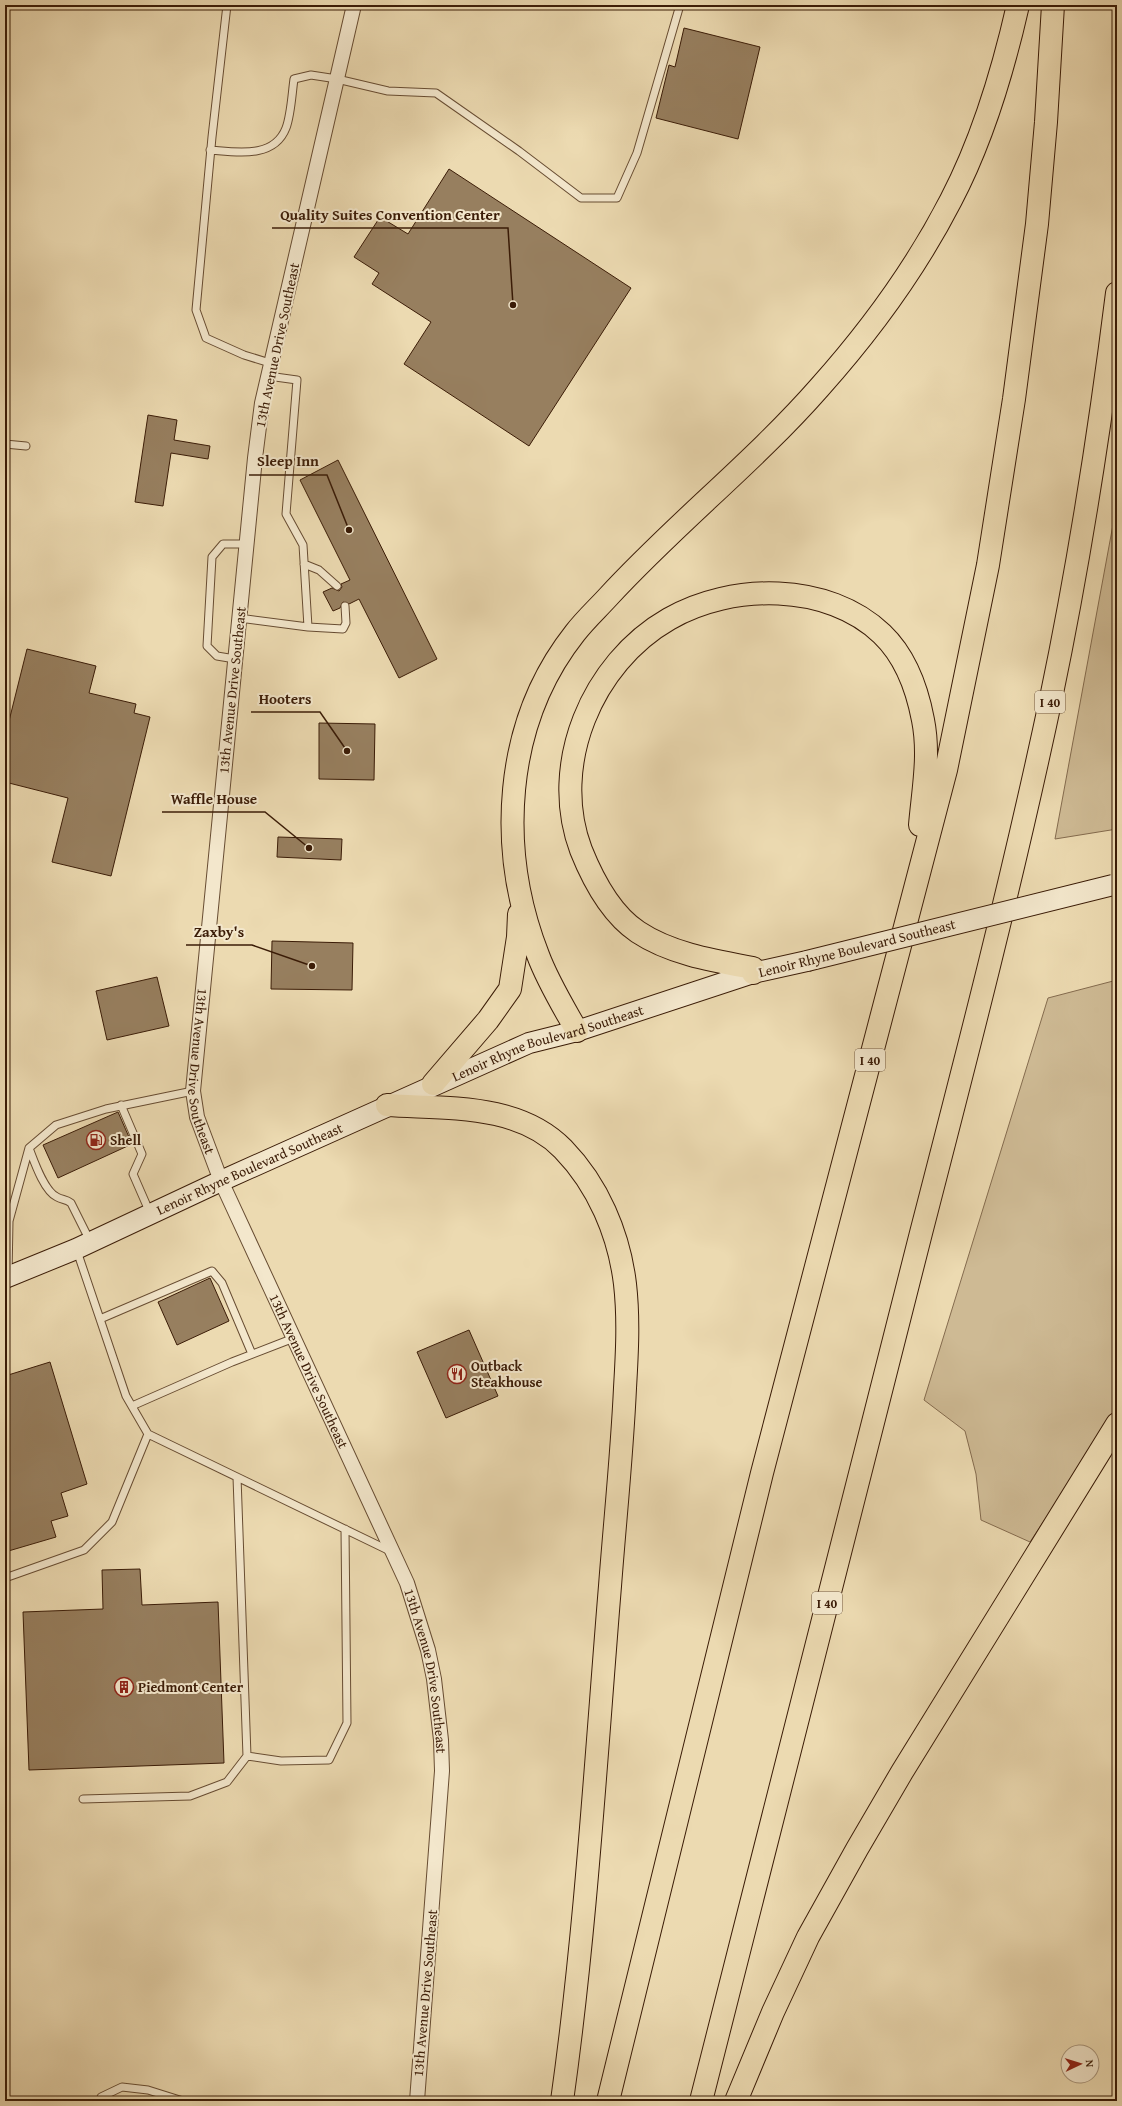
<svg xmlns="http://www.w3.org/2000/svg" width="1122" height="2106" font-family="'Gentium Book Plus',serif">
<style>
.green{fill:#ceba94;stroke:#846b4e}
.building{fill:#977f5f;stroke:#3b1c07}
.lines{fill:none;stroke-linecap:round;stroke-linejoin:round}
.service-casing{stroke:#674c32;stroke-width:9}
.minor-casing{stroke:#674c32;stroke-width:16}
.secondary-casing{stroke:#3b1c07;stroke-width:22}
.motorway-casing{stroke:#3b1c07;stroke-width:24}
.service{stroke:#f3e7cc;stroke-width:7}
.minor{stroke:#f3e7cc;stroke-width:14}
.secondary{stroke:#f3e7cc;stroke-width:20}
.motorway{stroke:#ecdab1;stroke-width:22}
.secondary-bridge-casing{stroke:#3b1c07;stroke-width:22;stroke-linecap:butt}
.secondary-bridge{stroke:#f3e7cc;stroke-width:20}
.labels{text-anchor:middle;stroke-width:4;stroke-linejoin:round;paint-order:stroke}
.shield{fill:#f3e7cc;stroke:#725942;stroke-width:1}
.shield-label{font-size:13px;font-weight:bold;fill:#3b1c07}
.street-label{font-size:14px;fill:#3b1c07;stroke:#f3e7cc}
.poi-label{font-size:14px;font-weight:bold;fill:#3b1c07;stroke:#f3e7cc;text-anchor:start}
.leader{fill:none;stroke:#3b1c07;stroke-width:1.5}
.callout-dot{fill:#3b1c07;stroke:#f3e7cc;stroke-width:1.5}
.callout-label{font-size:15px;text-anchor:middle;font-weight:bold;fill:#3b1c07;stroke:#f3e7cc;stroke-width:4;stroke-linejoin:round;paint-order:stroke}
</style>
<rect width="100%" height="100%" fill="#ecdab1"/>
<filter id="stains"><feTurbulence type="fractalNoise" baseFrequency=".005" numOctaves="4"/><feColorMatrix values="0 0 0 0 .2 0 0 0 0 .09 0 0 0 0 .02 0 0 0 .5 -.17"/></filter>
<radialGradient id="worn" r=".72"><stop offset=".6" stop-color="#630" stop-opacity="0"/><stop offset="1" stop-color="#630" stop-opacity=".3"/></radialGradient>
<path class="green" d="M1117,503V829L1055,839Z
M1117,980V1410L1030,1542L981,1520L976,1474L965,1431L924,1400L1048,998Z"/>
<path class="building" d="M684,28L760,47L738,139L656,118L669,65L675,67Z
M449,169L631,288L529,446L404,364L431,322L372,284L379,273L354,257L380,217L408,234Z
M148,415L177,420L174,440L210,446L208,459L171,453L163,506L135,502Z
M338,460L437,659L399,678L359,599L349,604L343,602L340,608L333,611L323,592L332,588L339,591L342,587L341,584L350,580L300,480Z
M27,649L96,666L89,693L136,704L134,713L150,717L111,876L52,862L68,798L5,782V737Z
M319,723L375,724L374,780L319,779Z
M278,837L342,839L341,860L277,857Z
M272,941L353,943L352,990L271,989Z
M157,977L169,1026L107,1040L96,991Z
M118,1112L132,1144L58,1178L43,1145Z
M210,1278L229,1321L177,1345L158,1302Z
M469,1330L498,1396L446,1418L417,1352Z
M50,1362L87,1484L61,1493L68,1516L51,1521L56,1537L5,1552V1376Z
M140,1569L142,1605L218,1602L224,1763L29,1770L23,1612L103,1609L102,1570Z"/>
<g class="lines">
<defs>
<path id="service" d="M227,5L212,137L196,310L206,338L244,355L270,363
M210,150C237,152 274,159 286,128C291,115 292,93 294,79L311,75L337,79L388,91L436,93L519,151L581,198H617L637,153L680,5
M5,444L26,446
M304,564L319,570L337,586
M239,618L308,627L303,545L286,514L297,380L268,376
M308,627L343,629L346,623L345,606
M235,659L217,656L207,646L212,557L223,544H247
M121,1105L142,1154L133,1174L150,1213
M29,1148C34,1161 44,1191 57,1197C62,1200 66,1199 71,1203L90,1241
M77,1251L126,1396L148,1434L390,1551
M8,1276L9,1221L29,1148L56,1125L106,1109L193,1091
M100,1319L212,1271L222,1283L252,1354
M132,1406L232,1362L294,1338
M5,1578L84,1550L112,1522L148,1434
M247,1756L281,1761L329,1760L347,1723L345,1529
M83,1799L190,1796L227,1782L247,1756L237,1477
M100,2101L101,2097L122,2087L148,2090L183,2101"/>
<g id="minor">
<path id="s1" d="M354,5L262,403L255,458L193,1091L197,1117L221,1181L407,1583L428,1650L434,1679L441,1740L442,1771L417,2101"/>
</g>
<g id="secondary">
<path id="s2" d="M5,1278L76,1249L221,1181L529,1043L577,1031L753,973L807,961"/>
</g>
<path id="motorway" d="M753,973V968C715,961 671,954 638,932C611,914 593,880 581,850C549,765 592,663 669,619C731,583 828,582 882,634C905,656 917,688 923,720C930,755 923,790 920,825
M577,1031C563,1006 548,982 538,955C497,850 503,724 575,633C585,620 597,609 608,597C675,524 754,462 819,388C870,331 916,268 951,200C983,139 1003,71 1018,5
M433,1084L488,1020L510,989L518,937L519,914
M387,1105C447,1109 518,1103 563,1149C598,1185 619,1234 625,1284C629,1319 627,1354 625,1388C622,1454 615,1520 610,1586C596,1757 586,1930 562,2101
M608,2101L762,1473L946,770L988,565L1014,399L1037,224L1046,122L1053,5
M701,2101C772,1811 847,1522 921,1233C967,1055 1013,877 1051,698C1079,564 1100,429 1117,293
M736,2101L773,2012L808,1937L857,1849L902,1772L1117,1424"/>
</defs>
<use href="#service" class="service-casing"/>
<use href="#minor" class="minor-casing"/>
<use href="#secondary" class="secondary-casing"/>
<use href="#motorway" class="motorway-casing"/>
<use href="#service" class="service"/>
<use href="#minor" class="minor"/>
<use href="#secondary" class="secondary"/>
<use href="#motorway" class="motorway"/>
<defs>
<path id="secondary-bridge" d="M807,961L1113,885"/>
</defs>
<use href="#secondary-bridge" class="secondary-bridge-casing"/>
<use href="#secondary-bridge" class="secondary-bridge"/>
</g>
<defs>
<symbol id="fuel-ring" viewBox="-11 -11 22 22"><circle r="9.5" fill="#f3e7cc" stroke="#8f2418" stroke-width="1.5"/><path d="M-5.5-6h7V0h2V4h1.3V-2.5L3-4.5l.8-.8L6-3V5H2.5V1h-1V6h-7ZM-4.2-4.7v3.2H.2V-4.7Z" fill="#8f2418"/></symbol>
<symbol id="restaurant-ring" viewBox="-11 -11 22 22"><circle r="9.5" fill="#f3e7cc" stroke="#8f2418" stroke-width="1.5"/><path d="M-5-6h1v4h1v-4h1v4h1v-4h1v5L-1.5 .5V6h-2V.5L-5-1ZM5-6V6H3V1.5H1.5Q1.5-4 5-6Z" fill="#8f2418"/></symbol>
<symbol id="building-ring" viewBox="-11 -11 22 22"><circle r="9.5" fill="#f3e7cc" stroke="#8f2418" stroke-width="1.5"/><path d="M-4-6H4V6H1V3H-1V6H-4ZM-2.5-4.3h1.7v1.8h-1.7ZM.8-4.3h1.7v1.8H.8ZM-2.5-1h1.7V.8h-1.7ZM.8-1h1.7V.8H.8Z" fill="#8f2418"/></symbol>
</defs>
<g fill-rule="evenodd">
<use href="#fuel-ring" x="85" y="1129" width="22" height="22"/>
<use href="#restaurant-ring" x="446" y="1363" width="22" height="22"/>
<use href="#building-ring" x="113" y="1676" width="22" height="22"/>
</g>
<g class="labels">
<g class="shield">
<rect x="1035" y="691" width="30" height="22" rx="3"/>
<rect x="855" y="1049" width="30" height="22" rx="3"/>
<rect x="812" y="1592" width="30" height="22" rx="3"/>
</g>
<g class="shield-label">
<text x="1050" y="707">I 40</text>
<text x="870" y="1065">I 40</text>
<text x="827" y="1608">I 40</text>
</g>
<g class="street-label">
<text transform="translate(277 345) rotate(-78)" y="5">13th Avenue Drive Southeast</text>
<text transform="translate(232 690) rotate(-84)" y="5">13th Avenue Drive Southeast</text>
<text transform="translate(857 948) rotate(-14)" y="5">Lenoir Rhyne Boulevard Southeast</text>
<text dy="5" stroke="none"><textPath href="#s2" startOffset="592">Lenoir Rhyne Boulevard Southeast</textPath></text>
<text dy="5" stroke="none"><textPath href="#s1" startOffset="1081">13th Avenue Drive Southeast</textPath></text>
<text dy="5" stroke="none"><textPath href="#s2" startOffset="268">Lenoir Rhyne Boulevard Southeast</textPath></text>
<text dy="5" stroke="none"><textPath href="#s1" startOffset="1404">13th Avenue Drive Southeast</textPath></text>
<text dy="5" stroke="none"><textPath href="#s1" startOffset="1728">13th Avenue Drive Southeast</textPath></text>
<text transform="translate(425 1993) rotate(-85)" y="5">13th Avenue Drive Southeast</text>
</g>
<g class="poi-label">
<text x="110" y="1145">Shell</text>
<text x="471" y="1371">Outback<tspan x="471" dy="16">Steakhouse</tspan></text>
<text x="138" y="1692">Piedmont Center</text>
</g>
</g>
<path class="leader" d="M513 305L508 228H272M349 530L327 475H249M347 751L320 712H251M309 848L265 812H162M312 966L252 945H186"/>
<g class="callout-dot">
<circle cx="513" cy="305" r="4"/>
<circle cx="349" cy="530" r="4"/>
<circle cx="347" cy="751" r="4"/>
<circle cx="309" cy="848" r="4"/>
<circle cx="312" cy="966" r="4"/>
</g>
<g class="callout-label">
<text x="390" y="220">Quality Suites Convention Center</text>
<text x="288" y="466">Sleep Inn</text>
<text x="285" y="704">Hooters</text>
<text x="214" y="804">Waffle House</text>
<text x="219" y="937">Zaxby's</text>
</g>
<rect width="1122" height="2106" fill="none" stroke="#ecdab1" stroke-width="20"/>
<rect x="6" y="6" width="1110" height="2094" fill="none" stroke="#3b1c07" stroke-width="2"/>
<rect x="10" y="10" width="1102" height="2086" fill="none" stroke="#3b1c07"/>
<g transform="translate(1080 2064) rotate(86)"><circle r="19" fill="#f3e7cc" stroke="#a9967d"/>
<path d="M0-3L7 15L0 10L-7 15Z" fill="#8f2418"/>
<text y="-6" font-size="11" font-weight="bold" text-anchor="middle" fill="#3b1c07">N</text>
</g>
<rect width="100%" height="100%" filter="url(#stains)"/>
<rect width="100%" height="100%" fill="url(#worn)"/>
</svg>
